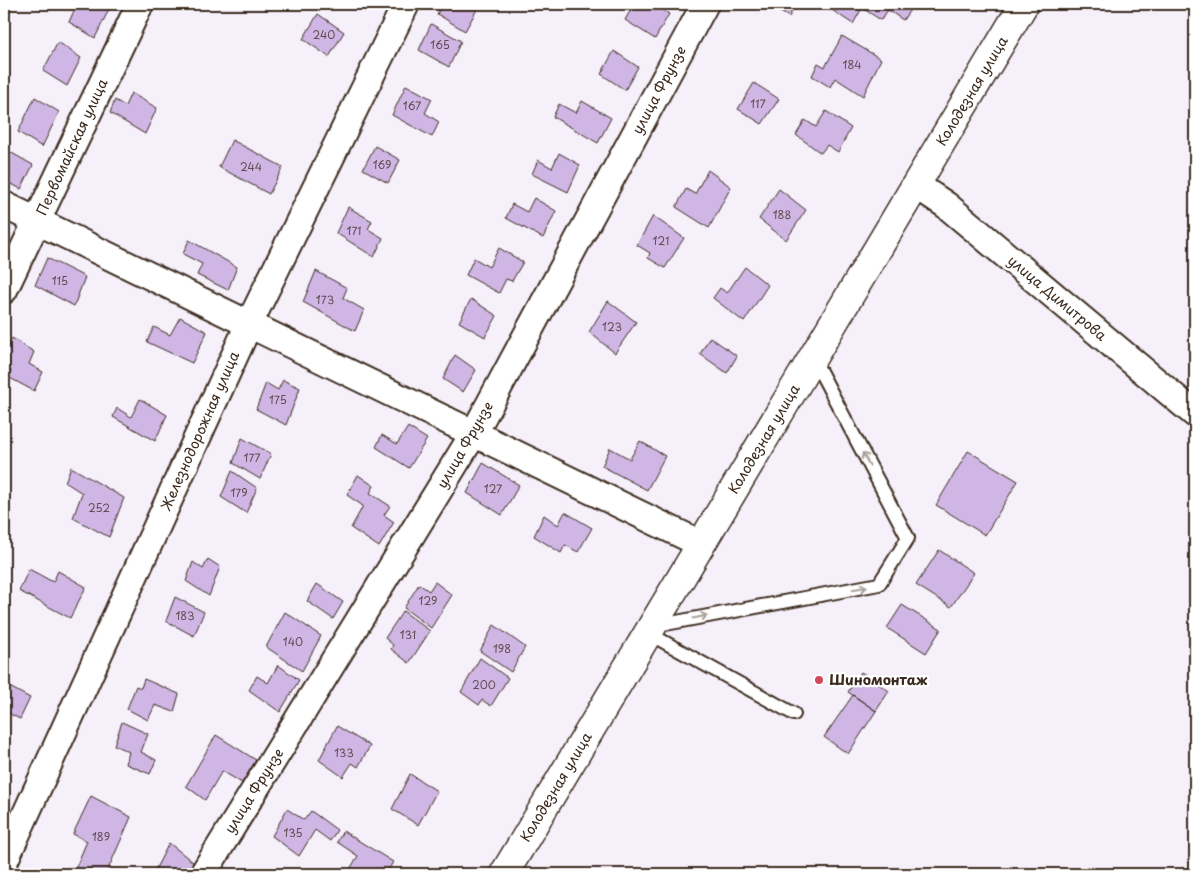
<svg xmlns="http://www.w3.org/2000/svg" width="1199" height="878" font-family="'Playpen Sans',sans-serif">
<style>
.building{fill:#cfb6e5;stroke:#3b2a1e}
.lines{fill:none;stroke-linecap:round;stroke-linejoin:round}
.service-casing{stroke:#3b2a1e;stroke-width:16}
.minor-casing{stroke:#3b2a1e;stroke-width:30}
.secondary-casing{stroke:#3b2a1e;stroke-width:31}
.service{stroke:#fff;stroke-width:12}
.minor{stroke:#fff;stroke-width:26}
.secondary{stroke:#fff;stroke-width:28}
.oneway{stroke:#a79f9a}
.poi-dot{fill:#d1495b;stroke:#fff;stroke-width:2}
.labels{text-anchor:middle;stroke-width:4.5;stroke-linejoin:round;paint-order:stroke}
.number-label{font-size:11px;fill:#604d50}
.street-label{font-size:14px;fill:#3b2a1e;stroke:#fff}
.poi-label{font-size:14px;font-weight:bold;fill:#3b2a1e;stroke:#fff;text-anchor:start}
</style>
<rect width="100%" height="100%" fill="#f5f0fa"/>
<filter id="ink" filterUnits="userSpaceOnUse"><feTurbulence type="fractalNoise" baseFrequency=".02" numOctaves="2"/><feDisplacementMap in="SourceGraphic" scale="10" xChannelSelector="R" yChannelSelector="G"/><feConvolveMatrix kernelMatrix="1 2 1 2 8 2 1 2 1" color-interpolation-filters="sRGB"/></filter>
<g filter="url(#ink)">
<path class="building" d="M77,4H102L109,9L95,38L69,22Z
M442,4H480L465,31L437,14Z
M634,4H654L669,14L655,39L625,20Z
M767,4H795L789,17Z
M823,4H914L903,20L888,10L881,20L862,8L853,24Z
M318,14L344,32L329,57L303,39Z
M431,24L461,41L449,67L419,50Z
M842,36L881,59L863,96L835,78L830,87L812,76L818,63L825,67Z
M58,42L81,58L67,86L43,71Z
M614,51L638,67L625,90L601,74Z
M754,83L779,99L762,124L738,109Z
M406,85L432,99L425,113L439,122L432,137L392,115Z
M131,93L157,108L145,134L110,113L115,100L125,106Z
M35,97L59,112L42,147L18,132Z
M582,101L611,118L598,143L553,117L559,104L576,113Z
M826,111L851,128L838,152L827,145L821,153L796,135L805,120L816,127Z
M232,140L283,167L269,194L219,167Z
M375,146L400,160L388,183L363,169Z
M10,152L33,165L21,189L4,180V165Z
M559,153L580,165L568,192L532,174L538,160L552,168Z
M708,170L731,187L709,228L676,207L686,189L695,194Z
M779,189L806,210L786,240L759,219Z
M534,198L556,211L543,238L506,218L512,204L527,212Z
M348,207L372,221L368,229L383,238L374,257L336,233Z
M653,216L684,238L665,268L648,258L650,253L637,245Z
M189,240L237,267L228,290L197,275L202,264L183,254Z
M499,248L523,262L512,281L506,279L499,293L466,275L474,258L489,267Z
M47,258L85,277L74,306L35,285Z
M745,267L768,285L744,322L713,298L720,288L727,293Z
M316,271L347,288L343,298L364,310L355,331L303,302Z
M471,299L497,316L485,337L459,322Z
M608,301L636,322L615,353L589,332Z
M180,317L207,332L192,363L147,342L154,327L170,335Z
M710,337L737,356L727,373L700,354Z
M12,338L34,352L29,364L43,372L34,391L8,377L11,371L4,366V355Z
M455,355L476,370L463,392L443,379Z
M283,380L300,388L286,425L256,409L266,383L278,390Z
M140,399L167,415L155,441L113,417L117,408L131,417Z
M408,427L427,439L409,468L376,447L382,435L397,444Z
M242,438L271,454L260,479L233,463Z
M640,441L665,456L647,490L602,466L610,448L630,459Z
M968,451L1018,481L985,535L936,505Z
M483,463L519,485L502,515L467,493Z
M71,467L124,498L109,537L73,518L82,493L65,482Z
M232,471L257,488L246,513L221,497Z
M358,475L374,486L370,493L390,506L384,515L394,522L379,547L351,528L363,506L347,495Z
M565,512L592,528L578,552L565,545L561,553L534,536L544,515L558,525Z
M939,550L974,573L951,607L916,585Z
M208,559L220,567L209,596L186,581L193,562L203,569Z
M29,569L53,582L58,571L86,587L70,618L19,591Z
M435,582L452,595L431,628L404,608L419,584L429,591Z
M317,584L343,602L333,619L307,601Z
M175,597L204,612L194,636L166,621Z
M902,605L941,629L926,653L887,628Z
M403,611L430,631L409,663L391,649L393,645L385,638Z
M285,612L321,636L302,671L266,647Z
M494,625L525,647L511,672L480,651Z
M480,658L508,678L491,706L482,700L479,705L461,692Z
M278,665L299,680L280,712L249,690L257,676L268,683Z
M861,672L889,691L876,711L848,692Z
M144,679L179,694L174,712L155,705L148,720L127,709L136,686L141,688Z
M4,684L30,698L20,719L4,711Z
M853,695L876,711L848,754L824,737Z
M122,722L148,734L141,752L156,760L150,774L126,764L129,752L114,745Z
M337,726L370,746L358,767L352,763L343,777L319,760Z
M216,735L256,760L242,783L222,771L205,800L186,786Z
M410,774L437,791L418,825L392,809Z
M91,796L131,817L106,874H78L74,872L87,841L73,834Z
M287,809L304,820L311,811L337,830L330,841L315,830L299,856L272,836Z
M343,831L393,862L386,874H347L358,856L337,842Z
M169,843L193,862L187,874H153Z"/>
<g class="lines">
<defs>
<path id="service" d="M655,626L879,584L908,538L813,358
M648,633L794,714"/>
<path id="minor" d="M916,185L946,205L1195,414
M4,205L701,544
M4,290L140,4
M4,862L249,324L406,4
M203,874L474,433L705,4"/>
<path id="secondary" d="M504,874L1024,4"/>
</defs>
<use href="#service" class="service-casing"/>
<use href="#minor" class="minor-casing"/>
<use href="#secondary" class="secondary-casing"/>
<use href="#service" class="service"/>
<use href="#minor" class="minor"/>
<use href="#secondary" class="secondary"/>
</g>
<defs><path id="oneway-shaft" d="M-6 0H5M1.5-3L5.5 0L1.5 3" fill="none" stroke-width="1.6" stroke-linecap="round" stroke-linejoin="round" transform="scale(1.25)"/></defs>
<g class="oneway">
<use href="#oneway-shaft" transform="translate(866 459) rotate(-118)"/>
<use href="#oneway-shaft" transform="translate(860 588) rotate(-10)"/>
<use href="#oneway-shaft" transform="translate(700 617) rotate(-11)"/>
</g>
</g>
<circle class="poi-dot" cx="819" cy="680" r="5"/>
<g class="labels">
<g class="number-label">
<text x="324" y="39">240</text>
<text x="440" y="49">165</text>
<text x="852" y="69">184</text>
<text x="758" y="108">117</text>
<text x="412" y="110">167</text>
<text x="382" y="169">169</text>
<text x="251" y="171">244</text>
<text x="782" y="219">188</text>
<text x="354" y="235">171</text>
<text x="661" y="245">121</text>
<text x="60" y="285">115</text>
<text x="325" y="304">173</text>
<text x="612" y="331">123</text>
<text x="278" y="404">175</text>
<text x="252" y="462">177</text>
<text x="493" y="493">127</text>
<text x="239" y="497">179</text>
<text x="99" y="512">252</text>
<text x="428" y="605">129</text>
<text x="185" y="620">183</text>
<text x="408" y="639">131</text>
<text x="293" y="646">140</text>
<text x="502" y="653">198</text>
<text x="484" y="689">200</text>
<text x="344" y="757">133</text>
<text x="293" y="837">135</text>
<text x="101" y="841">189</text>
</g>
<g class="street-label">
<text transform="translate(659 90) rotate(-62)" y="5">улица Фрунзе</text>
<text transform="translate(972 91) rotate(-59)" y="5">Колодезная улица</text>
<text transform="translate(72 147) rotate(-65)" y="5">Первомайская улица</text>
<text transform="translate(1057 298) rotate(40)" y="5">улица Димитрова</text>
<text transform="translate(200 431) rotate(-66)" y="5">Железнодорожная улица</text>
<text transform="translate(764 439) rotate(-59)" y="5">Колодезная улица</text>
<text transform="translate(465 445) rotate(-60)" y="5">улица Фрунзе</text>
<text transform="translate(556 787) rotate(-59)" y="5">Колодезная улица</text>
<text transform="translate(254 791) rotate(-58)" y="5">улица Фрунзе</text>
</g>
<g class="poi-label">
<text x="829" y="685">Шиномонтаж</text>
</g>
</g>
<rect width="1199" height="878" fill="none" stroke="#fff" stroke-width="20"/>
<rect x="10" y="10" width="1179" height="858" fill="none" stroke="#3b2a1e" stroke-width="2" filter="url(#ink)"/>
</svg>
